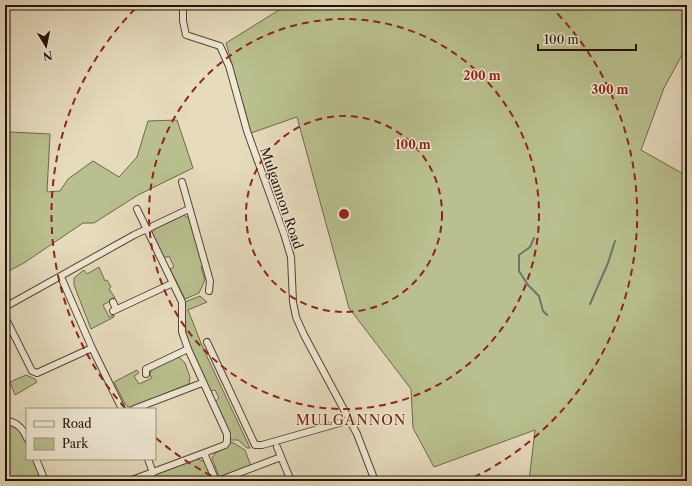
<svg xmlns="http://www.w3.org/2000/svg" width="692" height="486" font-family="'Libre Caslon Text',serif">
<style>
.green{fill:#b9bf8e;stroke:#6e694a}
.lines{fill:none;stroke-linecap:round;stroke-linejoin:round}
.stream{stroke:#68786a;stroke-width:2}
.minor-casing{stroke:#534534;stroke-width:8}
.minor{stroke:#efe8d4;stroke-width:6}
.ring{fill:none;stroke:#8f2418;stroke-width:2;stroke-dasharray:7 5}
.labels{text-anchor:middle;stroke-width:3;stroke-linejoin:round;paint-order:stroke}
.street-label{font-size:13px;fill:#221306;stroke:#efe8d4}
.neighbourhood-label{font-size:14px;letter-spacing:1px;fill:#7a1f14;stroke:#efe8d4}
.centre{fill:#8f2418;stroke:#efe8d4;stroke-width:2}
.ring-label{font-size:12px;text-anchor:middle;font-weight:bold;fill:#8f2418;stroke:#efe8d4;stroke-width:3;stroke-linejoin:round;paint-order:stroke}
</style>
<rect width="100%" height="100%" fill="#e6dbbd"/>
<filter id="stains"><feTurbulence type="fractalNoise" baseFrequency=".005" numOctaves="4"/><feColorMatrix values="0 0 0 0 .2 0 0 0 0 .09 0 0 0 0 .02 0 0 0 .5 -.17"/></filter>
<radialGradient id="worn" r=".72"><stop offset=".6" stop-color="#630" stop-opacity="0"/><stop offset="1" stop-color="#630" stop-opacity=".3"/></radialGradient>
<path class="green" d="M287,5H687V46L664,88L641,150L687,176V481H529L535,430L434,467L413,428L411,389L349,308L297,117L251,133L226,43Z
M177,120L193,168L138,195L94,223H83L24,263L5,273V133L11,132L50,134L47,192L60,191L68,179L93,161L119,177L137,157L148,121Z
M184,215L189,219L203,266L201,267L205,280L199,293L185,299L170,269L174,267L169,256L164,258L152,233L155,229Z
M99,267L105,281L107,280L111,287L109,289L115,298L103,305L109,317L114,315V317L91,329L74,285V278L84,270L87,274Z
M200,296L207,302L188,310L203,348L250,448H247L238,440H231L215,402L219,398L215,390L209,391L193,356L186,333L185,302Z
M178,356L185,363L190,377L189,384L132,407H128L125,404L114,382L137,370L139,373L134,376L139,384L152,378L150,375L151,370Z
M26,375L35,379L37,382L15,395L10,382Z
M5,422C24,429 27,440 27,459H33L42,481H5Z
M232,442L245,450L251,466L219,477L212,458C216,450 226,449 232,442Z
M197,459L206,462L212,481H178L176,476L155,481H138Z"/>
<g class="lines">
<path class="stream" d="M534,238L530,247L519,255V271L528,285L539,296L543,311L547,315
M590,304L608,263L615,241"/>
<defs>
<path id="minor" d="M183,5V21L186,35L220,46L229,66L247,131L284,234L291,257L293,302L296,317L304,335L357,434L375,481
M182,182L210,281L209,291
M137,209L182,302V332L188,349L227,434V442L225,445L204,453
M61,277L92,348
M113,302L116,309
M5,307L134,235L189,209
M113,311L173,283
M5,317L32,371L37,373L92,348L122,409
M207,342L255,445H262L350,420
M146,374V369L188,349
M134,409L202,383
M5,420C17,423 22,427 27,438
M277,447L291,481
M36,459L45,481
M148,459L153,473
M129,481L204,453L216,481
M218,481L281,457"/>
</defs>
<use href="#minor" class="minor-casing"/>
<use href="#minor" class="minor"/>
</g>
<g class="ring">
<circle cx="344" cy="214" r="98"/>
<circle cx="344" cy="214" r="195"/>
<path d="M222 481A293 293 0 0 1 156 438M125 408A293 293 0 0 1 139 5M549 5A293 293 0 0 1 466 481"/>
</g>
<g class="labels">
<g class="street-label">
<text transform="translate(282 198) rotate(71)" y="5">Mulgannon Road</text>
</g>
<g class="neighbourhood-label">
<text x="351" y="425">MULGANNON</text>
</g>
</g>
<circle cx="344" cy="214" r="6" class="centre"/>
<g class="ring-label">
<text x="482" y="80">200 m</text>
<text x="610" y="94">300 m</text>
<text x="413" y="149">100 m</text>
</g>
<rect width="692" height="486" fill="none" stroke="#e6dbbd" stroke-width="20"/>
<rect x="6" y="6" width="680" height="474" fill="none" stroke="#221306" stroke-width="2"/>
<rect x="10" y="10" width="672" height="466" fill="none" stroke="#221306"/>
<rect x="26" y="408" width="130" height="52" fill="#efe8d4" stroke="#9d9382"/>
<rect x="34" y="421" width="20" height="6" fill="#efe8d4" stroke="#9d9382"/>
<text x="62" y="428" font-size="12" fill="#221306">Road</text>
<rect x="34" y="438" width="20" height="12" fill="#b9bf8e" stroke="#9d9382"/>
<text x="62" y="448" font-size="12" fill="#221306">Park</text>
<g transform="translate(46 46) rotate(170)" stroke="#efe8d4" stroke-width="3" paint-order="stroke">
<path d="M0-3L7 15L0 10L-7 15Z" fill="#221306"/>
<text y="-6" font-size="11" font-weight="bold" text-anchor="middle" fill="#221306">N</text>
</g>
<path d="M538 44v6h98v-6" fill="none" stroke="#221306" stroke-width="2"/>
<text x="544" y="44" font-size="12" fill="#221306" stroke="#efe8d4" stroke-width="3" paint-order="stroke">100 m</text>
<rect width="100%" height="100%" filter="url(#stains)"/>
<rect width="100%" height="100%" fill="url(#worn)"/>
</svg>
